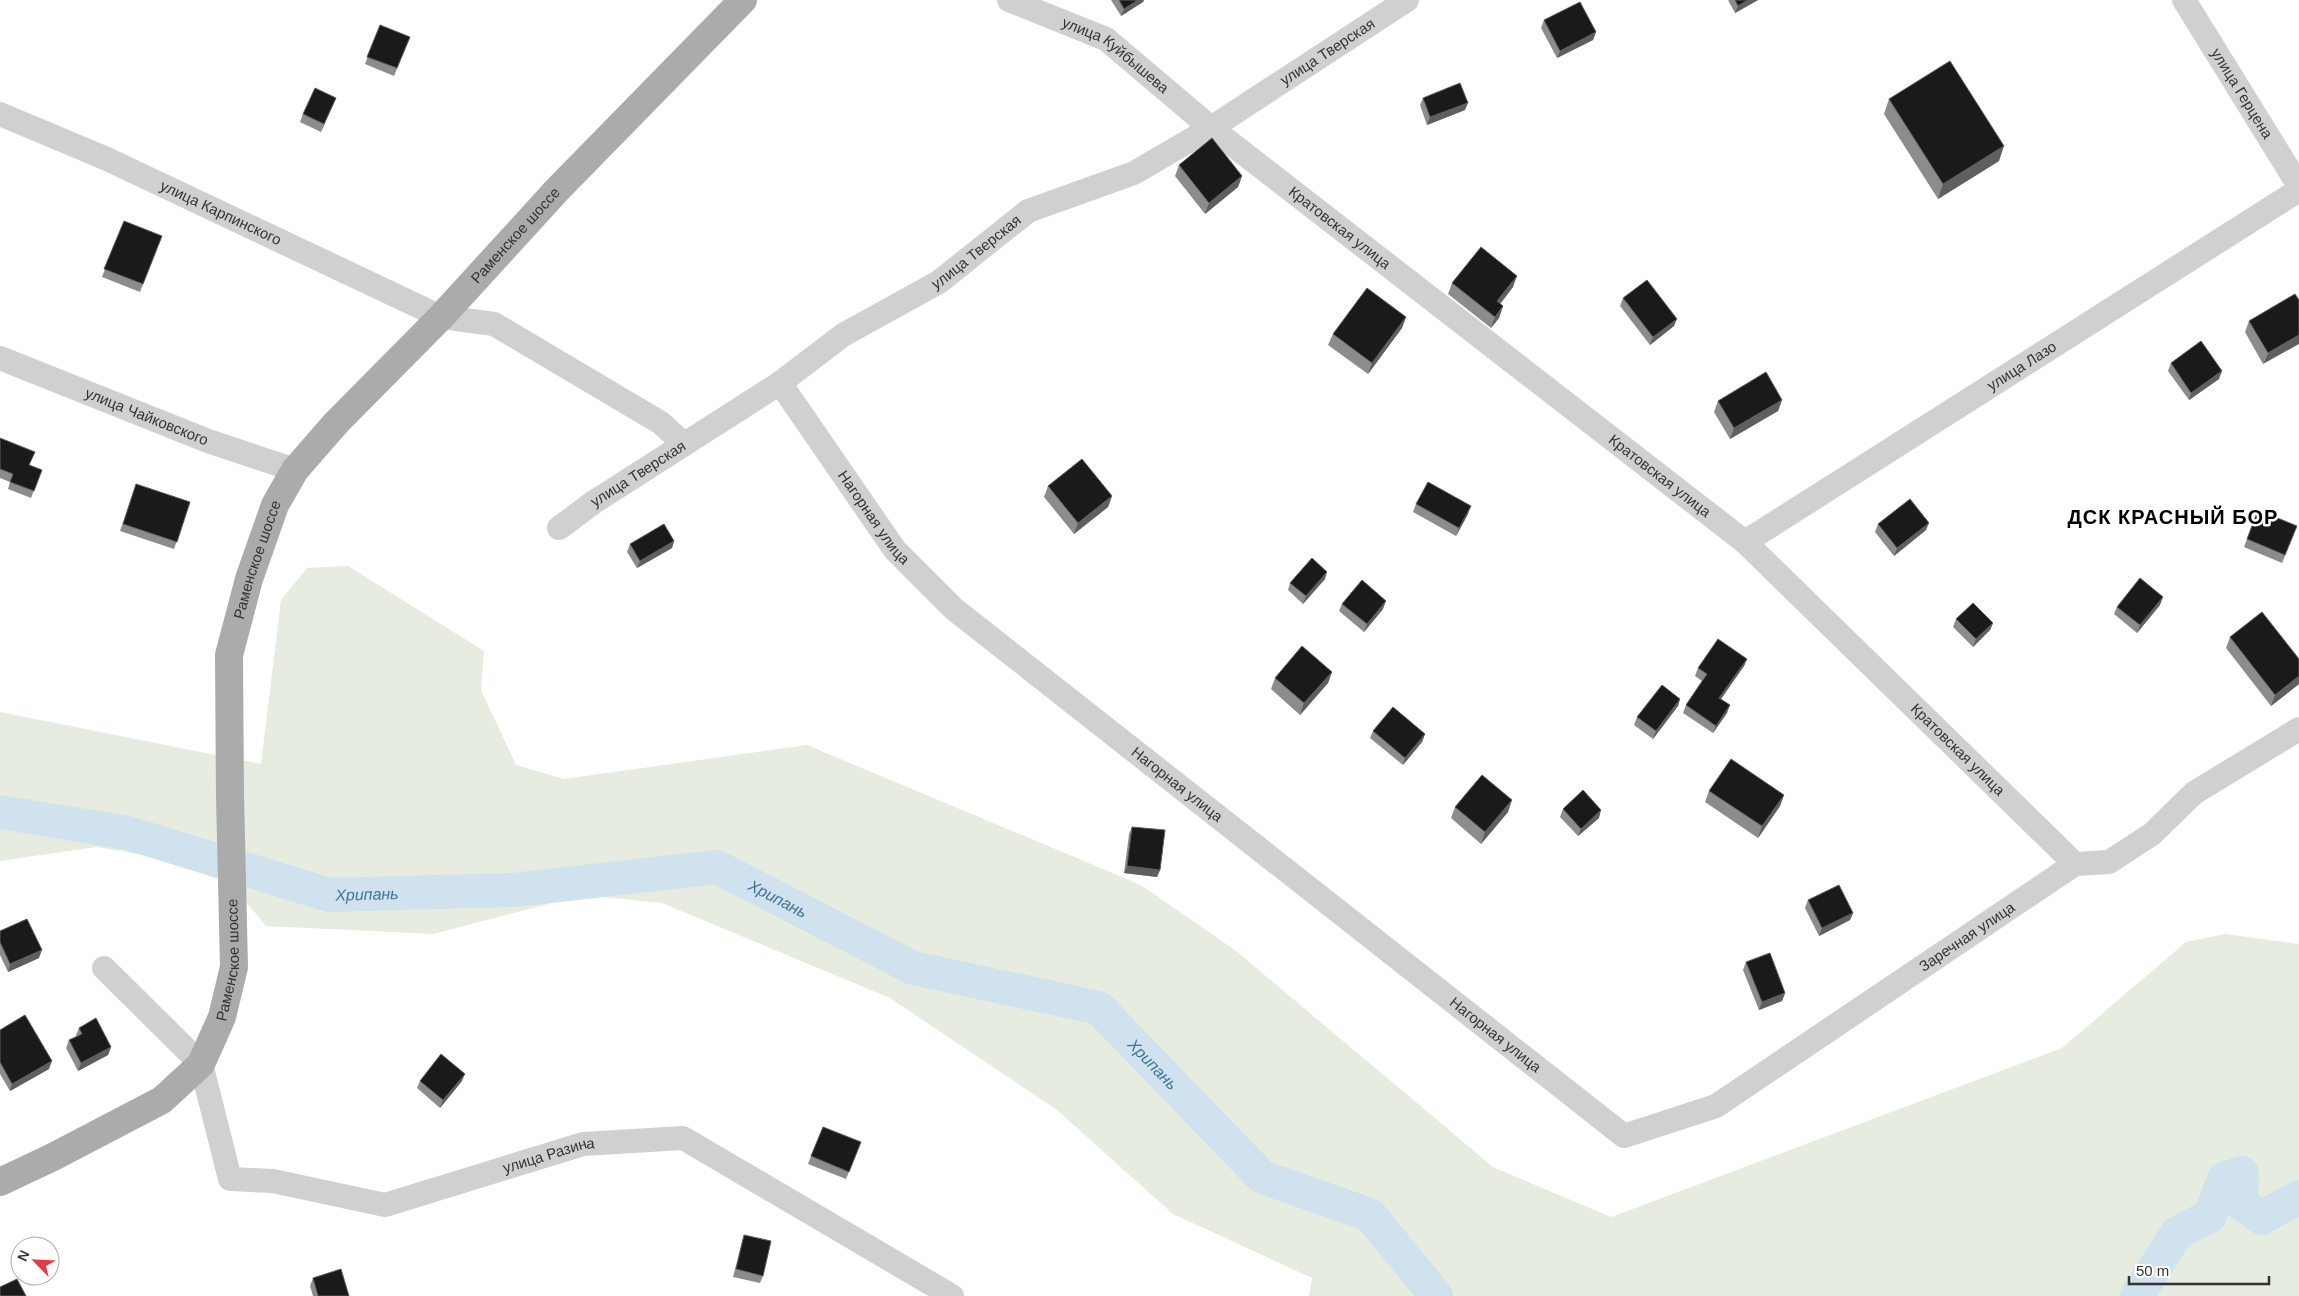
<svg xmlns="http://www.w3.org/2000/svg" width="2299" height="1296" font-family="Arial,sans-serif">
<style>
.green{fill:#e6ecdf}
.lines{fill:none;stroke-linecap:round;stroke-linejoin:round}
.river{stroke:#cfe2ee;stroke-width:34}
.minor{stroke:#d0d0d0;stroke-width:24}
.major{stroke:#ababab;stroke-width:28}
.wall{fill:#8c8c8c}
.shaded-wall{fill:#5f5f5f}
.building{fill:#1a1a1a;stroke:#5f5f5f}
.labels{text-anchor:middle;stroke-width:5;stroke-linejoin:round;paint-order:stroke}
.street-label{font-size:15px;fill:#333;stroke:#fff}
.water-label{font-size:16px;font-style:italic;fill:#3f7597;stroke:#fff}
.district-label{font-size:20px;font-weight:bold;letter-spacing:1px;fill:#000;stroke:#fff}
</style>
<rect width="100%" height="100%" fill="#fff"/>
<path class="green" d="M348,566L484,651L481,690L516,765L564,779L807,745L1141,885L1236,951L1493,1167L1611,1217L2062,1048L2186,942L2225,934L2299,944V1296H1309L1312,1278L1173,1214L1057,1110L890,998L662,903L583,895L433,934L266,926L217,867L96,847L0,861V712L261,764L281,600L307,568Z"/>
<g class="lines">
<g class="river">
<path id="s1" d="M0,812L128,833L329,895L514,890L717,867L913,968L1099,1008L1262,1177L1370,1215L1436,1296"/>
<path d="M2137,1296L2177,1233L2210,1216L2224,1179L2242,1173L2241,1203L2261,1218L2299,1197"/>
</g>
<g class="minor">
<path id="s2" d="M1009,0L1106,39L1211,128L1745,542L2075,864"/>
<path id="s3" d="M2184,0L2299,186"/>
<path id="s4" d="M0,114L107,159L441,317L494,324L661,423L684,444"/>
<path id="s5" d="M0,358L208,441L295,470"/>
<path id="s6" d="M780,383L895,550L954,609L1624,1136L1716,1106L2075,864L2109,862L2152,834L2194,793L2299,729"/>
<path id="s7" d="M559,528L594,502L780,383L843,335L939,282L1028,211L1134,173L1211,128L1407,0"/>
<path id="s8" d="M1745,542L2299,190"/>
<path id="s9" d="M104,968L201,1064L230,1179L273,1181L385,1205L583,1144L683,1138L952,1296"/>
</g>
<path class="major" id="s10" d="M0,1182L53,1157L162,1100L201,1064L222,1017L234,967L230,795L229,655L249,579L275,505L295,470L336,423L441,317L557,190L743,0"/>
</g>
<path class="wall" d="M1111,0H1144L1143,2L1121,16Z
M1728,0H1758L1735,13Z
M1544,20L1596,32L1593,40L1557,58L1541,28Z
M380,25L410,37L394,76L365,64Z
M336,98L321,132L300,122L303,114Z
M1423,98L1465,110L1427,125L1420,105Z
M1889,99L1999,161L1938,199L1884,114Z
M1179,165L1242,176L1238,187L1205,214L1175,176Z
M124,221L162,236L140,292L102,277Z
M1452,283L1513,287L1500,304L1503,306L1499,318L1491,328L1448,294Z
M2295,294L2263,364L2245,332L2249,321Z
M1623,298L1674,326L1650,345L1620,306Z
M1406,317L1402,328L1368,374L1328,345L1333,334Z
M2171,363L2219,379L2189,400L2168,371Z
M1782,400L1778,411L1730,439L1714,412L1718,401Z
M0,438L30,465L42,470L31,498L8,489L10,482L0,478Z
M136,484L190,502L174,549L120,531Z
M1048,486L1112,496L1108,507L1074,534L1044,497Z
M1416,504L1468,514L1456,536L1413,512Z
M1878,524L1926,530L1894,556L1875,532Z
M2294,534L2282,563L2244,547L2247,539Z
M674,541L672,548L637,568L627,552L630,544Z
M1325,579L1303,604L1288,590L1290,583Z
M1342,604L1383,609L1364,632L1339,611Z
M2160,605L2137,633L2114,614L2117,607Z
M1956,619L1993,623L1990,630L1973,647L1953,627Z
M2230,637L2299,659V684L2271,706L2226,648Z
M1747,659L1744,666L1721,699L1727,713L1713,733L1683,713L1686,705L1702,681L1695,676L1698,668Z
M1332,672L1328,683L1300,715L1271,689L1275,678Z
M1680,699L1678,706L1653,739L1634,725L1637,717Z
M1373,731L1425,734L1422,742L1403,765L1370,738Z
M1709,791L1784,795L1780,806L1758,838L1705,802Z
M1455,807L1508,812L1481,844L1451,818Z
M1563,809L1599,818L1578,836L1560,817Z
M1132,827L1160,870L1157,877L1124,873L1129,834Z
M1808,900L1853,913L1850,920L1819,936L1805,908Z
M0,931L39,958L8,972L0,955Z
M1746,962L1785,993L1782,1001L1759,1010L1743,970Z
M79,1028L111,1047L108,1055L78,1071L66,1048L69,1040L77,1037L76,1035Z
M0,1030L49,1069L10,1091L0,1074Z
M420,1081H462L440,1108L417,1088Z
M861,1142L846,1179L808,1164L811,1156Z
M744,1235L763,1276L760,1283L733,1277L742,1242Z
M313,1278L349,1296H313L310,1286Z"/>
<path class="shaded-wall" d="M1138,0H1144L1143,2L1121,16L1124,9Z
M1748,0H1758L1735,13L1738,6Z
M1596,32L1593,40L1557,58L1560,51Z
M336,98L333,105L321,132L324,124Z
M1468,103L1465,110L1427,125L1430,117Z
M2004,146L1999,161L1938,199L1943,184Z
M1242,176L1238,187L1205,214L1209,203Z
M1517,276L1513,287L1493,313L1497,301Z
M1503,306L1499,318L1491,328L1495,317Z
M1406,317L1402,328L1368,374L1372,363Z
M1677,319L1674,326L1650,345L1653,337Z
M2299,335V344L2263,364L2268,353Z
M2222,371L2219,379L2189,400L2191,393Z
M1782,400L1778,411L1730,439L1734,428Z
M1112,496L1108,507L1074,534L1078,523Z
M1471,506L1468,514L1456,536L1459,528Z
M1929,523L1926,530L1894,556L1897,548Z
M674,541L672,548L637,568L640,561Z
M1327,572L1325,579L1303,604L1306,596Z
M2163,597L2160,605L2137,633L2140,625Z
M1386,601L1383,609L1364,632L1367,624Z
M1993,623L1990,630L1973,647L1976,639Z
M1747,659L1744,666L1716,706L1719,698Z
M1332,672L1328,683L1300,715L1304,703Z
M2299,676V684L2271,706L2275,695Z
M1680,699L1678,706L1653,739L1656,731Z
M1730,705L1727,713L1713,733L1716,726Z
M1425,734L1422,742L1403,765L1405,758Z
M1784,795L1780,806L1758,838L1762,826Z
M1512,800L1508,812L1481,844L1485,832Z
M1601,810L1599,818L1578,836L1581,829Z
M1127,866L1160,870L1157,877L1124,873Z
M1853,913L1850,920L1819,936L1822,928Z
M42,950L39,958L8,972L10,964Z
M1785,993L1782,1001L1759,1010L1762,1002Z
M111,1047L108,1055L78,1071L81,1063Z
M52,1061L49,1069L10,1091L12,1084Z
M465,1074L462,1081L440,1108L443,1100Z"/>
<path class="building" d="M1119,0H1138L1124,9Z
M1735,0H1748L1738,6Z
M1580,2L1596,32L1560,51L1544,20Z
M380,25L410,37L397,68L367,57Z
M1950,61L2004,146L1943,184L1889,99Z
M1460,83L1468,103L1430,117L1423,98Z
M315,88L336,98L324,124L303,114Z
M1212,138L1242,176L1209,203L1179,165Z
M124,221L162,236L143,284L104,269Z
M1481,247L1517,276L1497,301L1503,306L1495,317L1452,283Z
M1647,280L1677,319L1653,337L1623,298Z
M1367,288L1406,317L1372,363L1333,334Z
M2295,294L2299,300V335L2268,353L2249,321Z
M2201,341L2222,371L2191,393L2171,363Z
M1766,372L1782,400L1734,428L1718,401Z
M0,438L35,452L29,465L42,470L34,491L10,482L13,474L0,469Z
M1082,459L1112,496L1078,523L1048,486Z
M1428,482L1471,506L1459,528L1416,504Z
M136,484L190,502L177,542L123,524Z
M1910,499L1929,523L1897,548L1878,524Z
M2258,510L2297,526L2285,555L2247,539Z
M664,524L674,541L640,561L630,544Z
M1312,558L1327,572L1306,596L1290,583Z
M2140,578L2163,597L2140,625L2117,607Z
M1362,580L1386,601L1367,624L1342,604Z
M1973,603L1993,623L1976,639L1956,619Z
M2262,612L2299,659V676L2275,695L2230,637Z
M1718,639L1747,659L1719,698L1730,705L1716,726L1686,705L1707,674L1698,668Z
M1302,646L1332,672L1304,703L1275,678Z
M1662,685L1680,699L1656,731L1637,717Z
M1393,707L1425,734L1405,758L1373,731Z
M1731,759L1784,795L1762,826L1709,791Z
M1482,775L1512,800L1485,832L1455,807Z
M1583,790L1601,810L1581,829L1563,809Z
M1132,827L1165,830L1160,870L1127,866Z
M1839,885L1853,913L1822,928L1808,900Z
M27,919L42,950L10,964L0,942V931Z
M1770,953L1785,993L1762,1002L1746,962Z
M25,1015L52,1061L12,1084L0,1062V1030Z
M96,1018L111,1047L81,1063L69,1040L82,1034L79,1028Z
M441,1054L465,1074L443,1100L420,1081Z
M823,1127L861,1142L849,1172L811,1156Z
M744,1235L771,1241L763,1276L736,1269Z
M341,1269L349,1296H318L313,1278Z
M17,1279L26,1296H0V1287Z"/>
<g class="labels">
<g class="street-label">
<text dy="5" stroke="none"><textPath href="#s7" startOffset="908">улица Тверская</textPath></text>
<text dy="5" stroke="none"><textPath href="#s2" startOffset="121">улица Куйбышева</textPath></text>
<text dy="5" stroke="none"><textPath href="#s3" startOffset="110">улица Герцена</textPath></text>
<text dy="5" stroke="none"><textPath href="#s4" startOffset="242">улица Карпинского</textPath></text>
<text dy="5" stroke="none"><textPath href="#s2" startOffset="405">Кратовская улица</textPath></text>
<text dy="5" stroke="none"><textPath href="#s10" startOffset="1169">Раменское шоссе</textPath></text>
<text dy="5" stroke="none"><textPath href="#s7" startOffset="501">улица Тверская</textPath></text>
<text dy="5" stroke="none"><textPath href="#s8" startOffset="328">улица Лазо</textPath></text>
<text dy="5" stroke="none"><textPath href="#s5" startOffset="158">улица Чайковского</textPath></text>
<text dy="5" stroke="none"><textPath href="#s7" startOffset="96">улица Тверская</textPath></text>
<text dy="5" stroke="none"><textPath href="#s2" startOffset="810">Кратовская улица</textPath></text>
<text dy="5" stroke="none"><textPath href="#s6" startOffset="164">Нагорная улица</textPath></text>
<text dy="5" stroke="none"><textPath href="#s10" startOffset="749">Раменское шоссе</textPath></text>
<text dy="5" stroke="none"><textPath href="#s2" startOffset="1215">Кратовская улица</textPath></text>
<text dy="5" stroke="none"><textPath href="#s6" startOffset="570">Нагорная улица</textPath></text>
<text dy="5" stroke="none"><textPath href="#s6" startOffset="1538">Заречная улица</textPath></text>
<text dy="5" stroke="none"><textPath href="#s10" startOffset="344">Раменское шоссе</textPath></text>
<text dy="5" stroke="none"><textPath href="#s6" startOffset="975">Нагорная улица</textPath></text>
<text dy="5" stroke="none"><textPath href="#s9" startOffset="584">улица Разина</textPath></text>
</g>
<g class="water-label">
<text dy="6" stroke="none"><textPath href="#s1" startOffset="378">Хрипань</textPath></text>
<text dy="6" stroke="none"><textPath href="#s1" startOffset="798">Хрипань</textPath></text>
<text dy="6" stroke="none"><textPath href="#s1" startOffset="1218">Хрипань</textPath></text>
</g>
<g class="district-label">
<text x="2173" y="524">ДСК КРАСНЫЙ БОР</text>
</g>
</g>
<g transform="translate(35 1261) rotate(294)"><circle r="24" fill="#ffffff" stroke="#adadad"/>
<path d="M0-4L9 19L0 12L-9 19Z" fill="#e63946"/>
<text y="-8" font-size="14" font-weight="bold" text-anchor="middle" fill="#333333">N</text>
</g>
<path d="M2129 1276v8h140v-8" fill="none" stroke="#333333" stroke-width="2.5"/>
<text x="2136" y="1276" font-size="15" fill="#333333" stroke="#ffffff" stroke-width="4" paint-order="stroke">50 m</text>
</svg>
